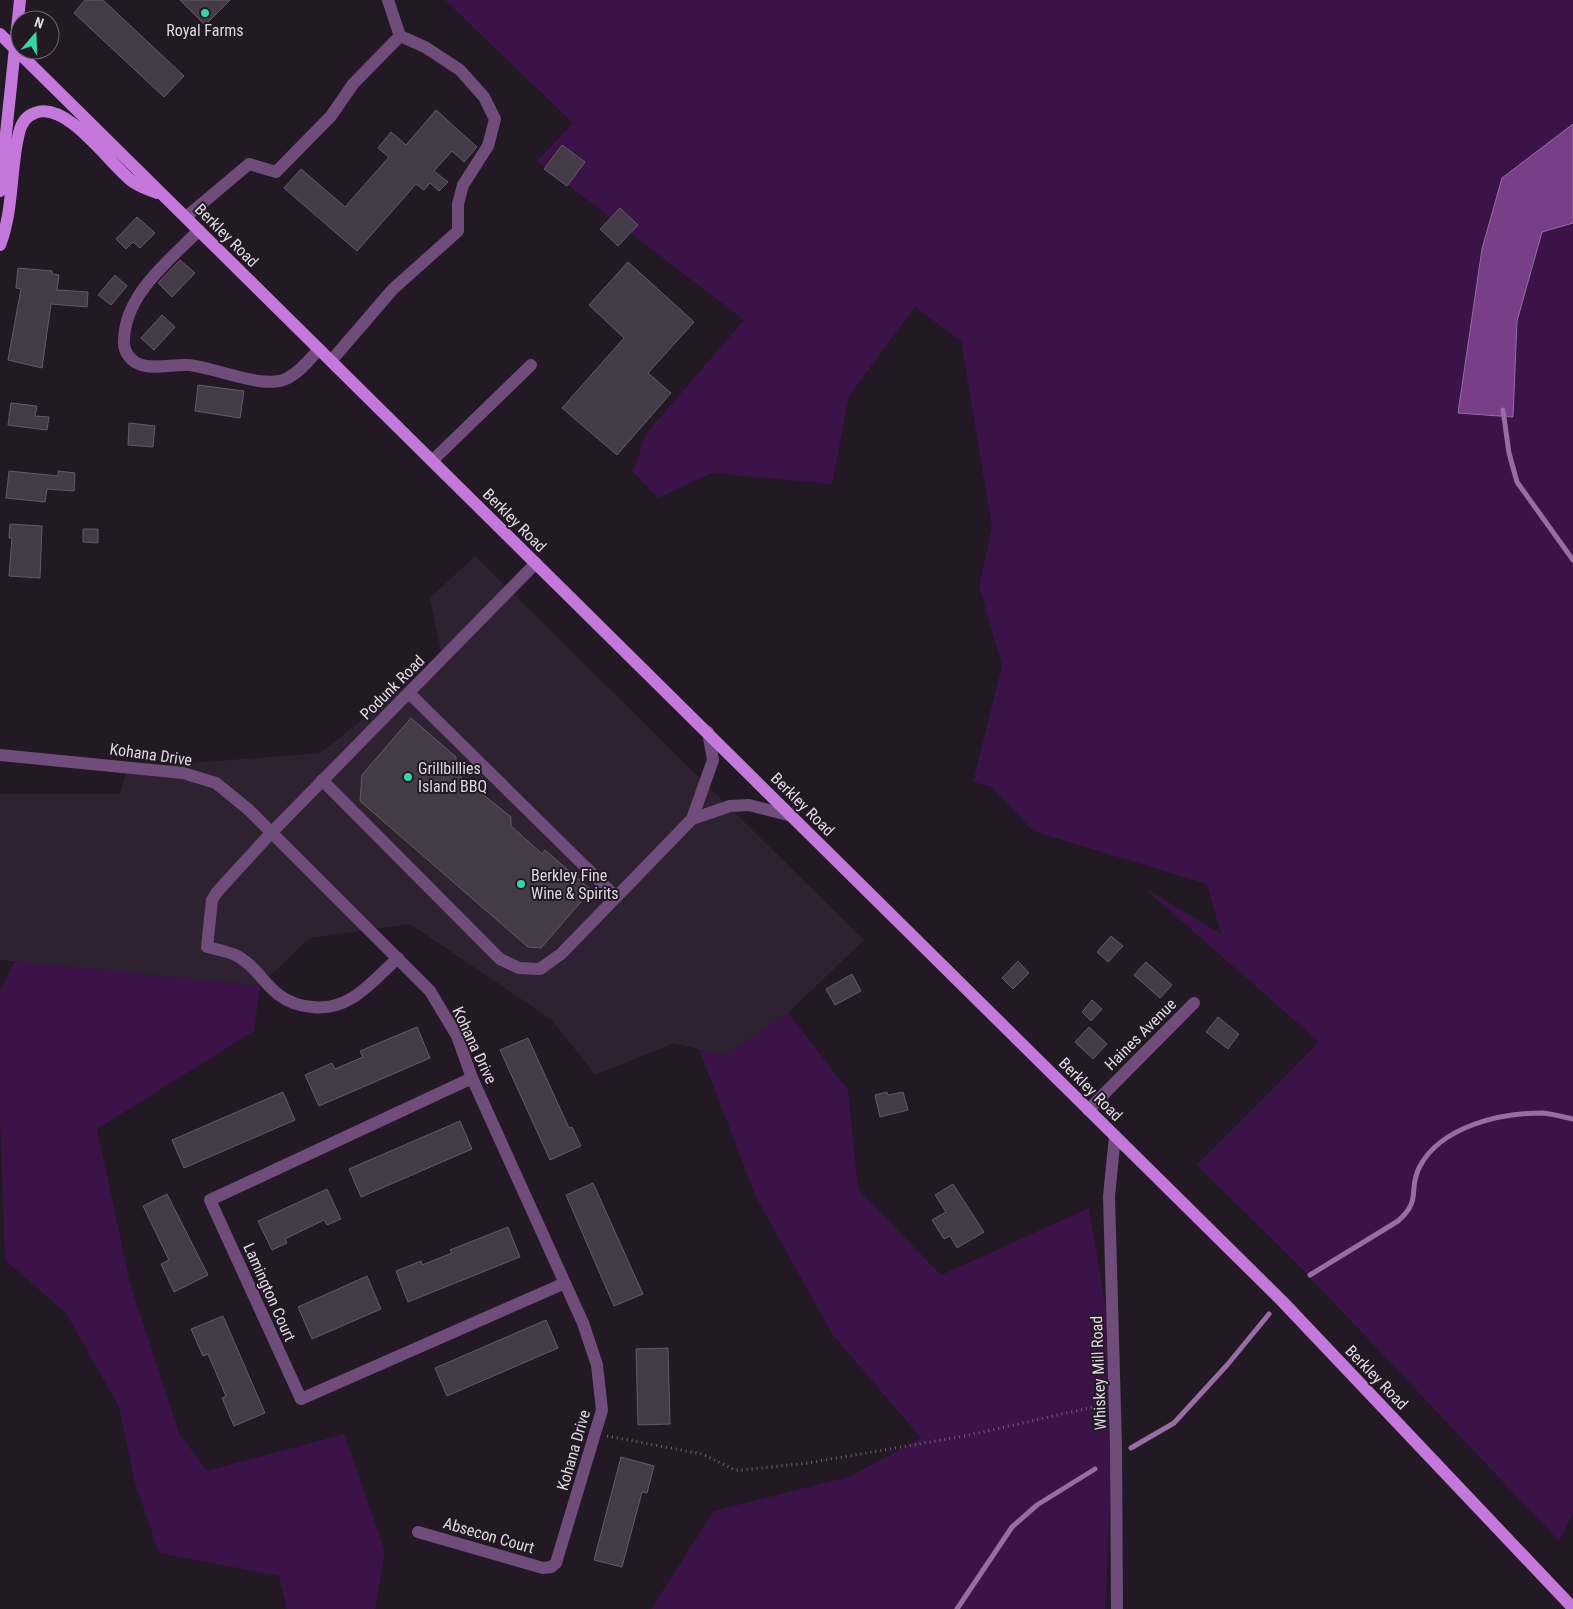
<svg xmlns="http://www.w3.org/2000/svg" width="1573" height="1609" font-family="'Roboto Condensed',sans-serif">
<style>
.built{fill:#2e2132}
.green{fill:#3c1348}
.water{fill:#783f88;stroke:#976da3}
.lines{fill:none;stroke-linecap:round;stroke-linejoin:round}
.stream{stroke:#976da3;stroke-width:5}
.building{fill:#453b48;stroke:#655a69}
.path{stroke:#6c656f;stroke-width:3;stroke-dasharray:1 4;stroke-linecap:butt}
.minor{stroke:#704c7b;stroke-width:12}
.major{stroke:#c578dc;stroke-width:12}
.poi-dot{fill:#37d4a6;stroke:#221925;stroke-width:2}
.labels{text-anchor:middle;stroke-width:4;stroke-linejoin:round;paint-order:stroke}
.poi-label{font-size:16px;fill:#dfd9e1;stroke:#221925;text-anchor:start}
.street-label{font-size:16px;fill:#dfd9e1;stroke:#221925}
</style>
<rect width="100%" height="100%" fill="#221925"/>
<path class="built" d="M475,556L864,940L788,1013L725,1056L674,1043L595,1075L552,1020L410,924L309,938L260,986L0,960V794H120L127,768L320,753L442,657L430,598Z"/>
<path class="green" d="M445,0H1573V124L1502,178L1482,249L1458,413L1513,416L1517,321L1542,231L1573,223V1514L1559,1541L1301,1268L1197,1165L1319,1042L1143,887L1221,934L1207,884L1033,831L992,787L973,782L1002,666L979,586L992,528L961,341L915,307L849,396L832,484L712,473L658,498L633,472L646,434L744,320L537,161L573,123Z
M15,961L260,986L254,1031L97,1129L130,1283L179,1433L207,1471L344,1434L385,1551L375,1609H287L279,1576L159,1553L134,1479L119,1407L66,1313L5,1260L0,1119V990Z
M788,1013L848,1090L858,1189L941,1275L1089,1208L1116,1367L1105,1609H651L714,1511L851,1476L921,1438L833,1335L757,1199L699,1049L725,1056Z"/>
<path class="water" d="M1573,124V223L1542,232L1517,321L1513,417L1458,413L1482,249L1502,178Z"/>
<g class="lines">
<path class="stream" d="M1503,410L1509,453L1517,482L1573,560
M1310,1275L1398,1221C1423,1199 1407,1190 1420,1166C1442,1126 1500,1113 1543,1113C1553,1114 1563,1117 1573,1119
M1131,1448L1174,1423L1228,1364L1269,1314
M957,1609L1012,1527L1037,1505L1095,1469"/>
</g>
<path class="building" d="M85,0H103L184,76L164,97L74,13Z
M180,0H230L205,25Z
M436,110L477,147L464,162L452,151L434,171L448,182L439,191L430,183L424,190L416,184L357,251L284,188L301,169L345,207L389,157L378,148L391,132L406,145Z
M562,145L585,162L567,186L544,169Z
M620,208L638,225L618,246L600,229Z
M137,217L155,233L140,248L133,242L126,249L116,239Z
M180,260L195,273L172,297L158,283Z
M628,262L694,322L648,373L671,393L617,455L562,408L624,338L589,305Z
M18,268L52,271V274L59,275L57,290L88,292L87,307L51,304L42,368L8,360L21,289L16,288Z
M115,275L127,286L111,305L98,295Z
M162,315L175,327L154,350L141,338Z
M198,385L244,391L240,418L195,411Z
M11,403L37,406L35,416L49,417L47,430L8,425Z
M129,423L155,426L153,447L128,445Z
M9,471L58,476V471L75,473L74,491L47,489L45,502L6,498Z
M10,524L42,526L40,578L9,576L12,538H9Z
M83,529H98V543L83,542Z
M411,718L456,757L455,772L511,817V826L542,854L545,850L591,890L541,948L528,947L360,801L362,775Z
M1111,936L1123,946L1108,962L1097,952Z
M1018,961L1029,973L1013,989L1002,978Z
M1146,962L1172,985L1160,998L1134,975Z
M852,974L861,991L835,1005L826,989Z
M1092,1000L1102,1009L1091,1021L1082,1012Z
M1218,1017L1239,1034L1228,1049L1206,1032Z
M417,1027L430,1058L319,1106L305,1075L332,1063L335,1069L363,1057L360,1051Z
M1089,1027L1107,1044L1093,1059L1075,1042Z
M528,1038L569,1128L572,1127L581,1146L550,1160L500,1050Z
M283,1092L295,1120L184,1168L172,1140Z
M887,1092L888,1095L903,1092L908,1110L880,1117L875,1095Z
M460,1121L472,1149L361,1197L349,1169Z
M593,1183L643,1294L614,1306L566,1195Z
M953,1184L984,1232L957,1248L950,1236L944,1239L932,1220L946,1212L935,1195Z
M327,1189L341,1219L327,1225L324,1220L285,1239L287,1243L272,1250L258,1221Z
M167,1194L208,1275L174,1292L161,1264L169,1260L143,1206Z
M508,1227L520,1257L408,1302L396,1271L421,1261L422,1265L452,1253L450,1250Z
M367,1276L381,1309L312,1339L298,1307Z
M223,1316L265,1413L234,1426L222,1398L226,1396L208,1354L203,1356L191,1329Z
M546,1320L558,1348L447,1396L435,1368Z
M668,1348L670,1424L638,1425L636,1349Z
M621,1457L654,1466L647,1493L642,1492L622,1567L594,1560Z"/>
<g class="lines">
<path class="path" d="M607,1436L702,1454L735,1470H743L808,1463L965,1436L1102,1405"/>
<path class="minor" d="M186,217L249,164L276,172L331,116L353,84L400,36L388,0
M199,230C169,261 125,294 124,340C123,350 129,360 139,364C152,370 173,364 188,365C215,367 265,391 288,378C301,371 309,360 319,349
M331,361L393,289L458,231V204L463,185L488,146L495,119L484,97L460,70L425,47L400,36
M432,461L531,365
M409,693L616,897
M0,755L183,773L216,783L249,810L430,991L457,1036L472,1078L583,1323L597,1365L602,1410L556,1563L551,1567L543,1568L418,1532
M322,780L500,959L519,968L540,969L561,954L692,819L730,806L749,805L792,816
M692,819L713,760L708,732
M398,958C372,981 350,1012 312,1007C300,1006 288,1002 279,995C263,983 253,962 233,954C225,951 216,949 207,947L212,900L217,892L271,833L536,563
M472,1078L210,1200L301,1399L565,1283
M1088,1110L1194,1003
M1115,1136L1109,1196L1116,1446L1117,1609"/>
<path class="major" d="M0,34L1282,1301L1573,1608
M0,191L20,0
M0,245C14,209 10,169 19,133C21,124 26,116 35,113C67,100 110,165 133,182C140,187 149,190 157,193"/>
</g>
<g class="poi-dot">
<circle cx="205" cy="13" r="5"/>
<circle cx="408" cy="777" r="5"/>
<circle cx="521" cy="884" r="5"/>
</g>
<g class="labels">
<g class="poi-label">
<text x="205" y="36" text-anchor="middle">Royal Farms</text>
<text x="418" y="774">Grillbillies<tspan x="418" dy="18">Island BBQ</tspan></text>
<text x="531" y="881">Berkley Fine<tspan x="531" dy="18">Wine &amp; Spirits</tspan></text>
</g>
<g class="street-label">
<text transform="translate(227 235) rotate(45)" y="6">Berkley Road</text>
<text transform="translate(515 520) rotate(45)" y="6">Berkley Road</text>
<text transform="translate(392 687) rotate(-45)" y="6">Podunk Road</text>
<text transform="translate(151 754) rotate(8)" y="6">Kohana Drive</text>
<text transform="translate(803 804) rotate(45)" y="6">Berkley Road</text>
<text transform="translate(1140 1034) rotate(-45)" y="6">Haines Avenue</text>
<text transform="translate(475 1045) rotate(65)" y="6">Kohana Drive</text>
<text transform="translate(1091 1089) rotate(45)" y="6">Berkley Road</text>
<text transform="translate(270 1292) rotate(66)" y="6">Lamington Court</text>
<text transform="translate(1098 1373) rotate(-92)" y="6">Whiskey Mill Road</text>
<text transform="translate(1377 1377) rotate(46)" y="6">Berkley Road</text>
<text transform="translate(573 1450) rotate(-74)" y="6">Kohana Drive</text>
<text transform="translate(489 1535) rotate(16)" y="6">Absecon Court</text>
</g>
</g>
<g transform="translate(35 35) rotate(19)"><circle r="24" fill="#221925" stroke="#6e6670"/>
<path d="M0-4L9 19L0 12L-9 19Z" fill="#37d4a6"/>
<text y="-8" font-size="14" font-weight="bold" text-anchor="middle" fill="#dfd9e1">N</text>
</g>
</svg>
